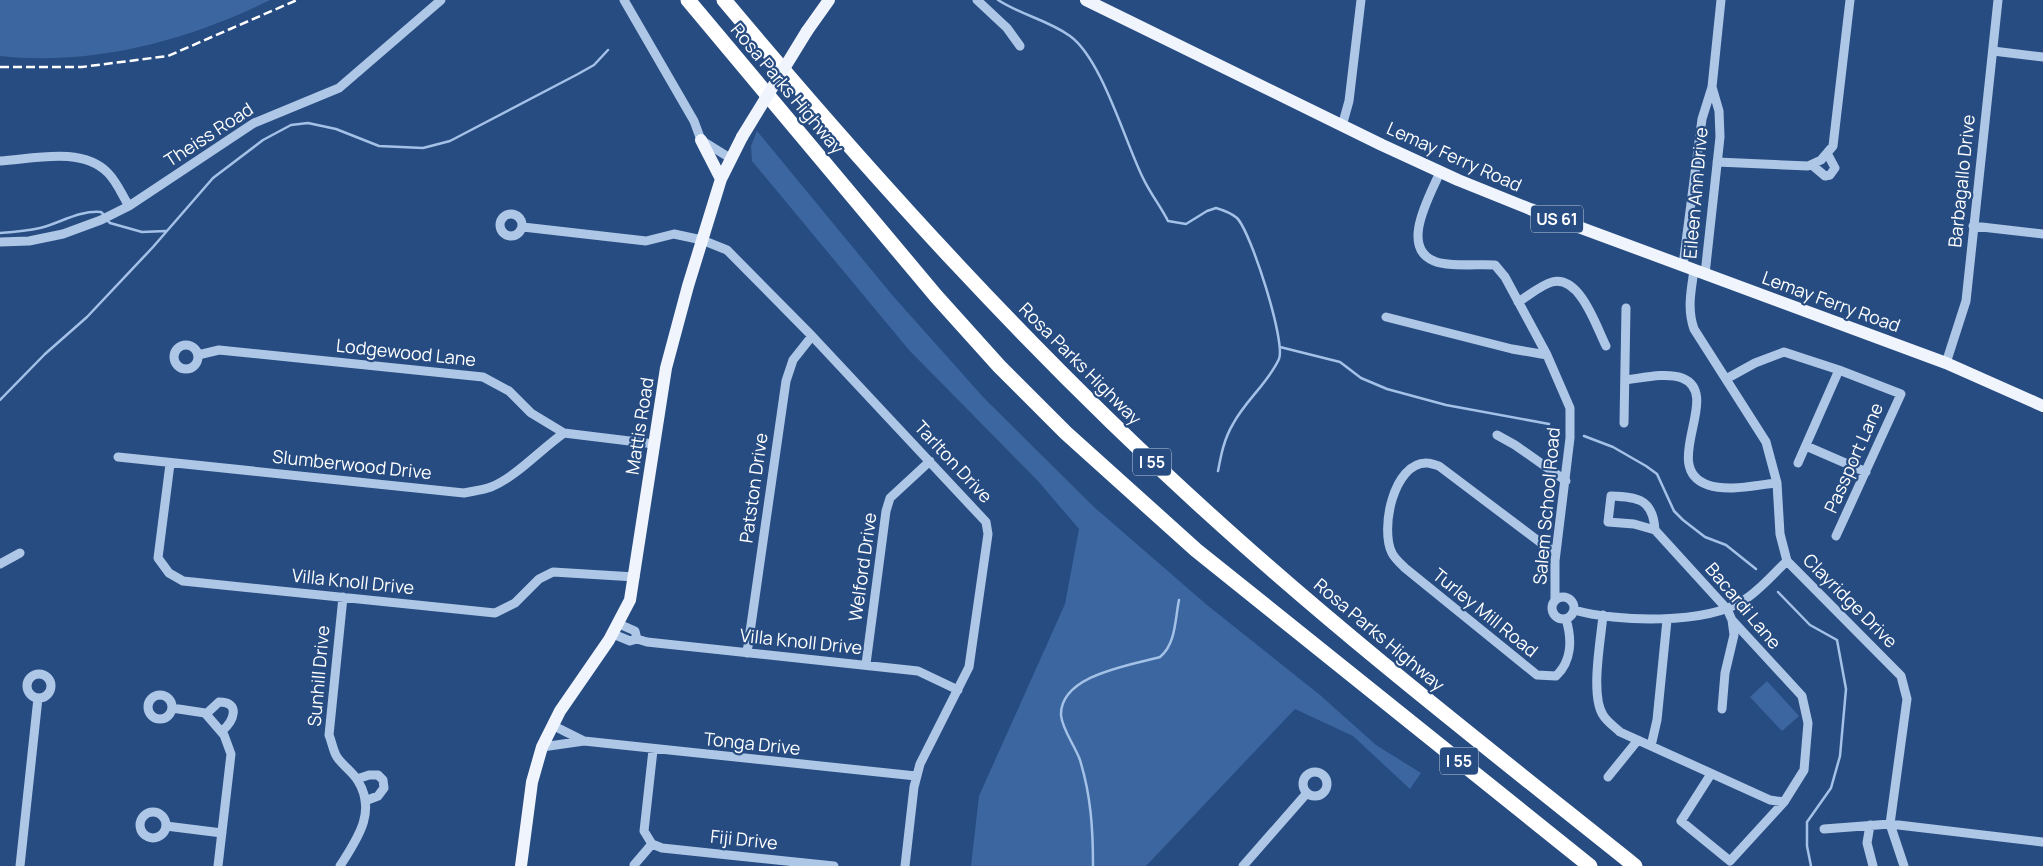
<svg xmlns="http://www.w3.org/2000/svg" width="2043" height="866" font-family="Manrope,sans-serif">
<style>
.green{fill:#3c669f}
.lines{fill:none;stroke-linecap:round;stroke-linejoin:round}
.stream{stroke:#a4c1e7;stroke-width:2.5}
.minor{stroke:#afc7e6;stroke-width:9}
.major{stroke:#f0f5fd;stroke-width:12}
.highway{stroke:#fff;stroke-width:15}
.rail{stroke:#fff;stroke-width:2.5;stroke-dasharray:9 4;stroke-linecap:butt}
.major-bridge{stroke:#f0f5fd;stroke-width:12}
.labels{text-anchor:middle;stroke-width:4.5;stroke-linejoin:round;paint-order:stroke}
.shield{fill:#274c82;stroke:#bec9da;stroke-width:1}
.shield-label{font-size:16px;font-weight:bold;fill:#fff}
.street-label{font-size:18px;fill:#fff;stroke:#274c82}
</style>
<rect width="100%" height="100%" fill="#274c82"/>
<path class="green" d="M0,0H270C187,41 93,66 0,56Z
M757,131L893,296L984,398L1094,507L1207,605L1320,695L1376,745L1421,773L1410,789L1353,736L1295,709L1146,866H971L979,796L1065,604L1079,529L1038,481L909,350L752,161L751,146Z
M1767,681L1799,716L1782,731L1750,697Z"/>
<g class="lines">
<path class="stream" d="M998,0C1021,15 1048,20 1070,36C1102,59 1125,142 1143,178C1150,193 1161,207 1168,221L1186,224L1207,211L1216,208C1223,210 1231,213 1237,218C1251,232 1286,342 1279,359C1268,383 1245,401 1233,424C1224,439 1221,455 1218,471
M107,220L110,223L142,232L166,231
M0,233C14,232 27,231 40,228C60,223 80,210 101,212L104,215
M1280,347L1340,362L1361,378L1387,389L1446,405L1549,424
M0,400L45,354L87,317L153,247L213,178L263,140L291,125L308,123L336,129L379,146L423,148L450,141L578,74L594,65L608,50
M1584,436L1613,447L1646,466L1657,474L1674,511L1683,520L1705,537L1726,545L1756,569
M1778,592L1810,625L1837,640L1846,689L1840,756L1831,788L1807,822V846L1811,866
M1093,866C1093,829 1091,796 1080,760C1075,746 1062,729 1061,715C1060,675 1131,665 1160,657C1176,644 1175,619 1179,600"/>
<path class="minor" d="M624,0L694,121L701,140L730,158
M977,0L1007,28L1020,46
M1993,51L2043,57
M1342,126L1349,101L1361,0
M0,161C33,159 82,146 108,173C117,182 122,195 129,206
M1717,162L1808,166L1821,160L1833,146L1850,0
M1812,165L1825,176L1830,175L1835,168L1827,153
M1440,172C1431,194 1399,247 1434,261C1446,267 1479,264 1495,265L1505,277L1547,355L1570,408V438L1555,561V600
M500 225a11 11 0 1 1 22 0a11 11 0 1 1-22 0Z
M1973,226L2043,234
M523,227L646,241L674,234L702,240L727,250L812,336L986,522L988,534L969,667L920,764L914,787L905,866
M0,242L29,241L63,234L101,220L129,206L254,123L339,88L441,0
M1683,265L1702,119L1712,87L1721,0
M1694,270C1691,291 1687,309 1694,329L1766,442L1777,483L1780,534L1787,561L1901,676L1907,699L1890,824L1904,866
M1705,274L1720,137L1719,111L1712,87
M1518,302C1528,296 1541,285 1552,282C1580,275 1596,326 1606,346
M1386,317L1512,349L1547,355
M174 357a12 12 0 1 1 24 0a12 12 0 1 1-24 0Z
M198,355L219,350L483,377L509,391L531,413L564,433L654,444
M1946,363L1966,301L1998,0
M1726,379L1755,363L1784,352L1839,370L1901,394L1836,536
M1625,380C1642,378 1666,372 1682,378C1724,394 1658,468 1708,485C1729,492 1755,485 1777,483
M1624,423L1626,308
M1497,435L1515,445L1566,481
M1806,446L1866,472
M118,457L464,493C473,491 483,490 491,487C516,477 541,449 564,433
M1798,463L1839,370
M170,464L158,558L169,573L183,581L495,613L515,603L539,579L553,572L635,577
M1655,530C1653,499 1638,497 1611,496L1608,522L1634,524L1655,530L1727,609L1732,620L1802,696L1808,723L1804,770L1784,802L1730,861L1681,821L1711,774
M1556,550L1549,549L1439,466C1435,465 1431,463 1427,463C1393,462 1380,530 1392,553C1395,559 1401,564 1405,568L1537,675L1556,676C1572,661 1572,639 1566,619
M0,564L20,553
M1552 608a11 11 0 1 1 22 0a11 11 0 1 1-22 0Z
M1574,610C1616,622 1706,625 1744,600C1760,590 1773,574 1787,561
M1603,615C1601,639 1590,695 1603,715C1607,722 1615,727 1620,732L1770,800L1784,802
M619,624L635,631L637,639
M613,634L630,641L637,639L647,642L918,671L958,690
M747,653L786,381L793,360L812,336
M866,664L886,511L890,498L930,461
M27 686a12 12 0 1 1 24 0a12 12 0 1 1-24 0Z
M148 707a12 12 0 1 1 24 0a12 12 0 1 1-24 0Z
M172,708L205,713L224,735L231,754L218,866
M1722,709L1725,673L1734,635L1732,620
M206,714L219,702C241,702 234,721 222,731
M552,725L584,741
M1651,746L1657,720L1667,620
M542,747L584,741L916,776
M653,750L644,831L652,844L662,848L834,866
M1303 784a12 12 0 1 1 24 0a12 12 0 1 1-24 0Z
M1608,777L1638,740
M357,779L369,775H378L383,780L384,788L378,796L365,801
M140 825a13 13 0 1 1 26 0a13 13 0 1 1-26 0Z
M1870,825L1867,843L1873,866
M166,826L222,833
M1824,829L1890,824L2042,842
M634,865L652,844
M20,866L38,698
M340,866C357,839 377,812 358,781C353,772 343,766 337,757C333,751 332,742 329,735L343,597
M1243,866L1307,793"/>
<path class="major" d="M1086,0L1382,145L1458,180L1530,209L1946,363L2043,406
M807,31L829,0
M701,140L721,179
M521,866L532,782L542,747L560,711L609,640L630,600L666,368L688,286L721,179L742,137"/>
<path class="highway" d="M688,0L936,296L999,366L1066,433L1196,550L1590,866
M724,0C875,180 1032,353 1206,511C1343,636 1490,750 1635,866"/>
<path class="rail" d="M0,67H82L168,56L297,0"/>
<path class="major-bridge" d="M742,137L807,31"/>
</g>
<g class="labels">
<g class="shield">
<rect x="1531" y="205.5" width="52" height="27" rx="4"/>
<rect x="1133" y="448.5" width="38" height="27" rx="4"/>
<rect x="1440" y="747.5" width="38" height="27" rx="4"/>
</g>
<g class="shield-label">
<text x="1557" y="225">US 61</text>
<text x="1152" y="468">I 55</text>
<text x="1459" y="767">I 55</text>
</g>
<g class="street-label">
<text transform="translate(787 89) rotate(50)" y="6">Rosa Parks Highway</text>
<text transform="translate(209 135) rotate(-33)" y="6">Theiss Road</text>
<text transform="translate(1454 157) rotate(24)" y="6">Lemay Ferry Road</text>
<text transform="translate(1962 181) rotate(-84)" y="6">Barbagallo Drive</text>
<text transform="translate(1696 193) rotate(-85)" y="6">Eileen Ann Drive</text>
<text transform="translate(1831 302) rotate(20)" y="6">Lemay Ferry Road</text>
<text transform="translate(406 353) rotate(6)" y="6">Lodgewood Lane</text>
<text transform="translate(1080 364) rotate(45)" y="6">Rosa Parks Highway</text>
<text transform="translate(640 426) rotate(-81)" y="6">Mattis Road</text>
<text transform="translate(1854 458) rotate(-66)" y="6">Passport Lane</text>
<text transform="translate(953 462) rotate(47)" y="6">Tarlton Drive</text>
<text transform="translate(352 465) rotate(6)" y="6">Slumberwood Drive</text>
<text transform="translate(754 488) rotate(-82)" y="6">Patston Drive</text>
<text transform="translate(1547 506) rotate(-85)" y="6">Salem School Road</text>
<text transform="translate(863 567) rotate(-82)" y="6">Welford Drive</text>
<text transform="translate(353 582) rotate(6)" y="6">Villa Knoll Drive</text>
<text transform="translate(1850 601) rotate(45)" y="6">Clayridge Drive</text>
<text transform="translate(1743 606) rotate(50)" y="6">Bacardi Lane</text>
<text transform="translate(1485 613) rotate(39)" y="6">Turley Mill Road</text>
<text transform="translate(1379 635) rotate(40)" y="6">Rosa Parks Highway</text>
<text transform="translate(801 642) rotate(6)" y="6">Villa Knoll Drive</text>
<text transform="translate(319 676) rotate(-85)" y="6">Sunhill Drive</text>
<text transform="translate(752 744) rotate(6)" y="6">Tonga Drive</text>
<text transform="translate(744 840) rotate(6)" y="6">Fiji Drive</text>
</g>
</g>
</svg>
